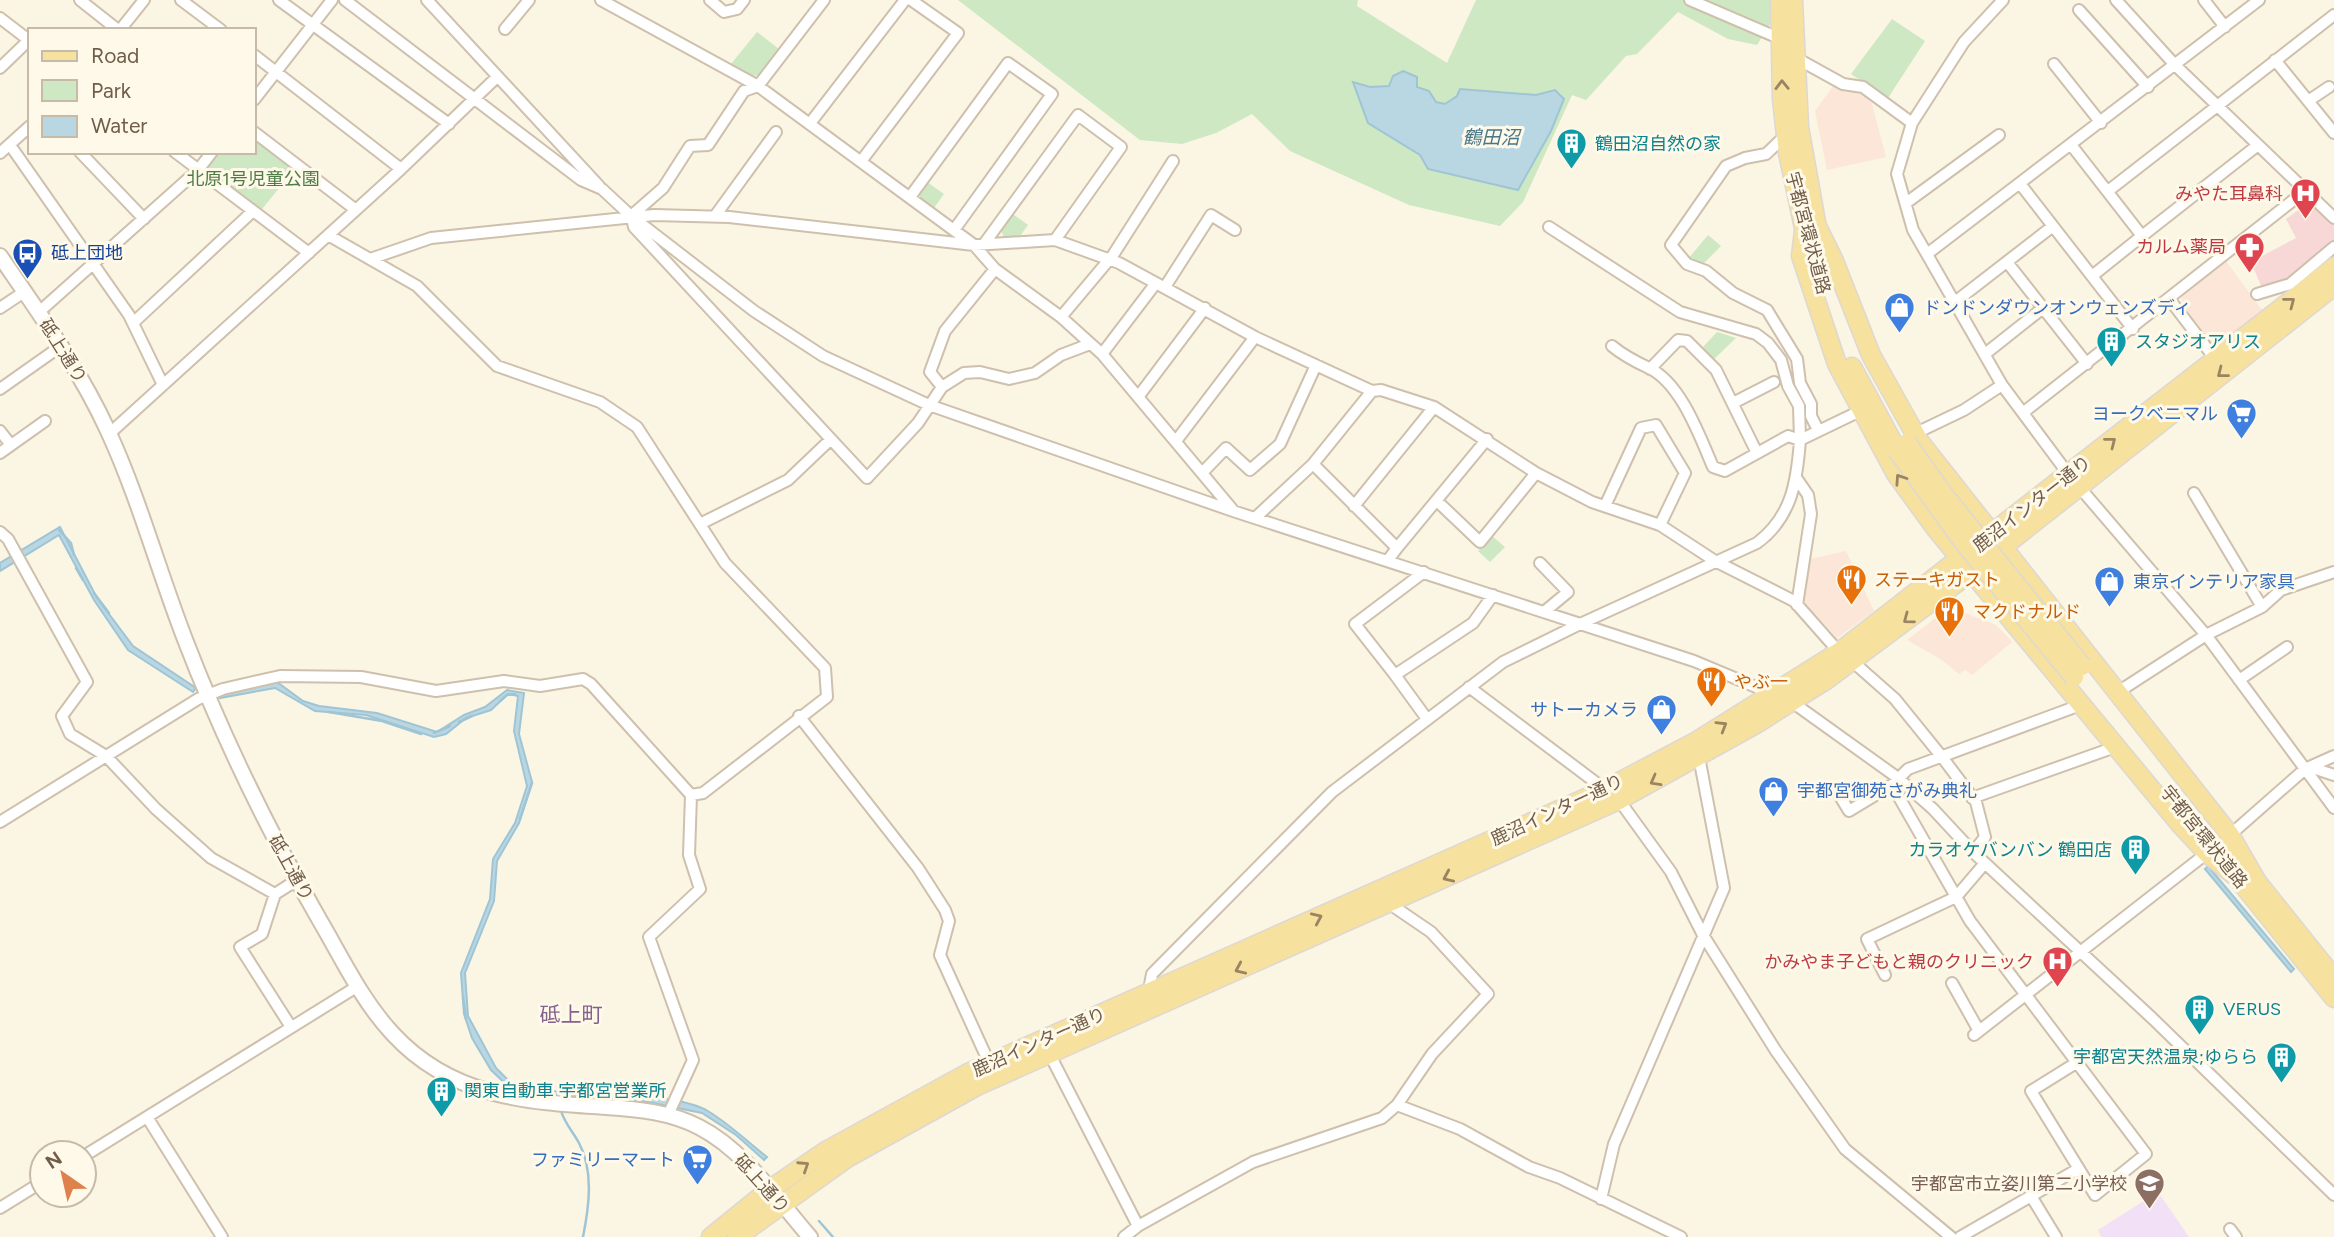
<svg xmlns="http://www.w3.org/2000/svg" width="2334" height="1237" font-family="Figtree,'Noto Sans JP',sans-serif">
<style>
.commercial{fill:#fbe6d7}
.education{fill:#f2e0f7}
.medical{fill:#f8d7d7}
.green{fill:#cde8c2}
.water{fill:#b9d7e3;stroke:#9fc5d5;stroke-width:2}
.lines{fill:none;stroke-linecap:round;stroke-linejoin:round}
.stream{stroke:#9fc5d5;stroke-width:2.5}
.minor-casing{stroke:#cec0ad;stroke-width:14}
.tertiary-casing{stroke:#cec0ad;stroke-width:18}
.primary-casing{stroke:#ddd8d4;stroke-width:21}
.minor{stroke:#fff;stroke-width:10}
.tertiary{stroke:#fff;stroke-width:14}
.primary{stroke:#f7e19e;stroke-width:18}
.primary-bridge-casing{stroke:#ddd8d4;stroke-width:21;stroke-linecap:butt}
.primary-bridge{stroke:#f7e19e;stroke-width:18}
.oneway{stroke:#9a8563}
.labels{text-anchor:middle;stroke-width:6;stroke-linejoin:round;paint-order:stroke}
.culture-label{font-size:18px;fill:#0d838f;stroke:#fef9e9;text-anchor:start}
.park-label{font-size:18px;fill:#4f7c46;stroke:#fef9e9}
.health-label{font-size:18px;fill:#be3a42;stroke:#fef9e9;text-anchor:end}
.street-label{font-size:18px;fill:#725d4a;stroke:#fef9e9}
.transit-label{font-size:18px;fill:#164399;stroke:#fef9e9;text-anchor:start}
.shop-label{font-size:18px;fill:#366cbe;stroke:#fef9e9;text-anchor:start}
.food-label{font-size:18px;fill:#c56008;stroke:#fef9e9;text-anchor:start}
.education-label{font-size:18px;fill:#785e54;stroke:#fef9e9;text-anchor:end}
.water-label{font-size:19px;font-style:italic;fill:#48778a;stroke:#fef9e9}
.quarter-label{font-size:21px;fill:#85628e;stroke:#fef9e9}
</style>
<rect width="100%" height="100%" fill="#fbf5e3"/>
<path class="commercial" d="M1834,85L1862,90L1870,97L1886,157L1827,170L1815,111Z
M2226,261L2262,310L2220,343L2211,342L2182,304V297Z
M1846,551L1874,611L1837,638L1801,598L1805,560Z
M1950,607L1996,625L2012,642L1972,675L1965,670L1959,674L1942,660L1907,640Z"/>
<path class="education" d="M2158,1192L2189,1237H2101L2098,1230Z"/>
<path class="medical" d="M2312,200L2334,222V242L2287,280L2262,288L2251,262L2296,238L2286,219Z"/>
<path class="green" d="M958,0H1358L1357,6L1447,63L1476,0H1770L1774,18L1757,45L1728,39L1678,12L1637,54L1626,56L1586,100L1572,95L1523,202L1500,226L1409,205L1290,151L1252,114L1216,133L1182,144L1140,140Z
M1892,19L1925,41L1888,98L1851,74Z
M757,32L779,49L759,75L752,76L731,64Z
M254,132L298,165L258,214L198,170L212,152H254Z
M927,182L944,194L934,208L920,197V191Z
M1013,214L1028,225L1020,236L1004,237L1001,231Z
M1708,235L1721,246L1702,265L1688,259Z
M1717,332L1736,338L1712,361L1701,349Z
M1492,536L1505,547L1490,562L1478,551Z"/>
<path class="water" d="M1403,71L1417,77V87L1429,91L1436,102L1445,104L1457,96L1460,89L1536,95L1555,90L1564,99L1551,131L1518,190L1428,169L1420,155L1368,123L1353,82L1370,87L1389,86L1393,76Z
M60,527L97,598L133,646L196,688L193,692L128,650L94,600L59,535L0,571V563Z
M277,682L303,701L319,706L377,713L437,732L464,715L485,707L507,690L524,693L519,734L532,782L519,823L497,861L494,901L465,973L468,1016L496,1068L517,1089C564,1094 667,1090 706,1110C729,1123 746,1141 767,1157L764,1160L736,1135L702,1113L643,1101L513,1091L491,1070L472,1038L464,1014L461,973L490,899L493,859L515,823L527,786L514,731L518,696L508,694L491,710L466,718L446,734L434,737L366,715L315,711L275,688L220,698L219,694Z
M2208,866L2294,969L2291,972L2205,869Z"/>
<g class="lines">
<path class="stream" d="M59,530L71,543L74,555
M76,568L83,580
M94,593L109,613
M500,701L507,695L515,694
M329,712L382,721L421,734
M459,722L472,716
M434,733L450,726
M520,819L532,783
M463,998L466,1019
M560,1108C564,1123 572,1130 579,1143C594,1171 589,1207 583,1237
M819,1221L833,1237"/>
<defs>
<path id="minor" d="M80,0L118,30
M181,0L221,30
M279,0L449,124
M345,0L581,180L602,189L631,216L754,311L823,356L929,405L1233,511L1694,661L1792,702L1898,778L1933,809L1973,852L2152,1018L2334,1195
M427,0L599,186
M601,0L758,86L824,0
M710,0L724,12L737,9L744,0
M1690,0L1781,39
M2003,0L1964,42L1912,123L1897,174L1913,230L2002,385L2069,475L2206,635L2334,808
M2116,0L2175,65L2334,218
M2204,0L2225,27
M2079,10L2148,87
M0,18L30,41
M505,29L529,0
M120,30L144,0
M254,55L401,169
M1796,58L1843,84L1863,87L1912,123
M2275,60L2334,133
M2054,64L2101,123
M0,68L29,40
M254,100L332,0
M2308,101L2329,87
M811,122L905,0
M254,132L356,210
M1786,135L1766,154L1745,158L1726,166L1671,245L1687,264L1706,271L1733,293L1767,310L1797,359L1800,383L1811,404V416L1818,430
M10,145L129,315L163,385
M2072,146L2142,236L2092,276
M80,152L144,219
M175,152L309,253
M0,153L30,126
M862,160L958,33L911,0
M2021,185L2133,329
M2108,191L2334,15
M910,197L1008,63L1052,94L954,230
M1906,203L1999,135
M631,216L663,188L690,146L708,145L744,91L758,86L974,245L995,269L1061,317L1102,354L1232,509
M715,216L776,132
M632,218L634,227L867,478L918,423L942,387L930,372L945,331L995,269
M1549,227L1680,312L1756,334L1768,343L1781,360L1788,386L1799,406L1800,440L1788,436L1725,471L1713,467C1700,437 1681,383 1649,368C1636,362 1624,356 1612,346
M328,235L417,286L497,366L600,402L637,427L725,563L825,668L827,697L703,793L691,795
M2142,236L2258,145
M984,244L1078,115L1121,147L1055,240
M1927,254L2259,0
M373,258L431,238L654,215L729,217L974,245L1055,240L1119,263L1255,337L1176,441
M2007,262L2087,364
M1165,287L1211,215L1235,230
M2257,294L2290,284L2334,247
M2170,300L2216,360
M1955,302L2053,226
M0,308L24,292
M39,312L198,170L212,152
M1061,317L1113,255L1173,161
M133,323L253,211
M1255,337L1372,391L1381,390L1434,407L1536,473L1592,502L1660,525L1715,561L1794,601L1839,652
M1102,354L1156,283
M1985,354L2043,308
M1650,369L1678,340L1687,341L1716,370L1757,453
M942,387L964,373L980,372L1009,379L1035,373L1061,355L1090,344
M0,389L61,346
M1372,391L1313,464L1397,548L1388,560
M1138,397L1205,308
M1735,402L1774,382
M2024,412L2305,191
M0,431L11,445
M109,434L401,169L497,77
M1914,434L1964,410L2002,385
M0,453L45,421
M1202,473L1226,448L1250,470L1280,444L1316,365
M1797,479L1808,495L1811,514L1797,605
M2194,493L2262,607
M1437,501L1480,542L1536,473
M1354,506L1434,407
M1605,506L1641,428L1656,425L1685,473L1660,525
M1255,518L1313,464
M700,524L788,480L830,440
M0,532L8,539L87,682L62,716L70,734L106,756L156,809L211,858L275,894L297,880
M1397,548L1487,439
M1540,563L1568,592L1544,612
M1424,572L1355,624L1395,675L1473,623L1493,595
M1852,661L1895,699L1942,757L1976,802L1985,837L1973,852
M1395,675L1427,719
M2239,680L2287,647
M1469,687L1619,800L1671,872L1703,935L1776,1051L1845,1149L1951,1237
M2118,692L2206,635L2262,607L2281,590L2334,572
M799,716L918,868L945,910L949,921L940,955L991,1067
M2310,767L2334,775
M1892,785L1970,921L2146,1154L2095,1195L2031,1091L2076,1063
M1838,793L1849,811L1892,785L1908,769L2083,704
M1972,798L2118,746
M0,822L198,699L223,689L280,676L361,677L436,691L504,681L540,686L583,679L591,684L691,795L689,855L700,889L649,937L693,1060L668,1115
M2230,835L2305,769L2334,756
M275,894L262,934L240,947L291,1027
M1387,902L1431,932L1488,994L1432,1054L1397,1105
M1885,975L1867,939L1956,897L1985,863
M1952,983L1979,1031
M1148,995L1152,974L1332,792L1503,662L1580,624L1757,543C1792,517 1797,481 1800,440L1860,411
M1974,1035L2207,853
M1049,1053L1138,1226L1253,1162L1382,1118L1397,1105L1460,1129L1529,1167L1560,1178L1681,1237
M147,1117L222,1237
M84,1156L358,986
M2031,1196L2056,1237
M1601,1199L1614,1144L1724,888L1699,757
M0,1208L42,1182
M2230,1229L2236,1237
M1124,1237L1138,1226
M1960,1237L2078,1169"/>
<path id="tertiary" d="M0,256C39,313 79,368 108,431C139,498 159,573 186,642C223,738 268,830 319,919C342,958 362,1001 393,1034C451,1097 526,1102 606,1107C638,1109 670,1112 699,1127C744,1150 777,1199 810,1237"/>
<path id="primary" d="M1780,0L1782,99L1788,153L1807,242
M1793,0L1799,127L1818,233
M1815,222L1834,261L1871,355L1919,441L2230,835L2256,880
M1804,231L1801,256L1837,364L1896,474L1936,529L2180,824L2207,853L2239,879
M1852,367L1897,450
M2231,870L2334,998
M2250,873L2334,978
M711,1237L769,1190L826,1151L970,1072L1604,790L1697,741L1839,652L2334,267
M737,1237L847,1158L977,1086L1619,800L1756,724L1826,680L1971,572L2334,286"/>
</defs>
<use href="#minor" class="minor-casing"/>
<use href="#tertiary" class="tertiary-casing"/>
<use href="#primary" class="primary-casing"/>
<use href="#minor" class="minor"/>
<use href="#tertiary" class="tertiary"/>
<use href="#primary" class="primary"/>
<defs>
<path id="primary-bridge" d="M1907,443L1943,494L2082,666
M1897,450L1965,544L2074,677"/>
</defs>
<use href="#primary-bridge" class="primary-bridge-casing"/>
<use href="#primary-bridge" class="primary-bridge"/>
</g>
<defs><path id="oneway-chevron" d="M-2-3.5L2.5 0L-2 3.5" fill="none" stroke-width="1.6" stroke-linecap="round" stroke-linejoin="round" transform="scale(1.75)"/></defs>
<g class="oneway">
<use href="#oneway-chevron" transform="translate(1782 85) rotate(-91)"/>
<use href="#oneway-chevron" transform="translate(2290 302) rotate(-38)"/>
<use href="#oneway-chevron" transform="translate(2222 373) rotate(142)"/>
<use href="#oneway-chevron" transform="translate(2111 442) rotate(-38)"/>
<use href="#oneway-chevron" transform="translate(1900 479) rotate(-124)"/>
<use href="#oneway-chevron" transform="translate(1908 619) rotate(143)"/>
<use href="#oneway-chevron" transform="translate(1722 726) rotate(-31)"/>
<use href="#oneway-chevron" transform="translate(1655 781) rotate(151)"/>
<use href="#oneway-chevron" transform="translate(1448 877) rotate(156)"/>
<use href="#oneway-chevron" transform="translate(1317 918) rotate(-24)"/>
<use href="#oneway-chevron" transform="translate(1240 969) rotate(156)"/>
<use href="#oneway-chevron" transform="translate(804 1166) rotate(-33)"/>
</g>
<defs>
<symbol id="building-pin" viewBox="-11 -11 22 30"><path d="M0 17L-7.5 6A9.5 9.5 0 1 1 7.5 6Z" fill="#0f9aa8" stroke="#fef9e9"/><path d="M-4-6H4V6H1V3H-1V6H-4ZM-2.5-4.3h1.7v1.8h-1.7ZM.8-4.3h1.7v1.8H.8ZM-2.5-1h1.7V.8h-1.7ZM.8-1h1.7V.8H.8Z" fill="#fff"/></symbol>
<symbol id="hospital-pin" viewBox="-11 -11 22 30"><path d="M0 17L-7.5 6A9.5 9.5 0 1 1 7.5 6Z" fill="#e0444e" stroke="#fef9e9"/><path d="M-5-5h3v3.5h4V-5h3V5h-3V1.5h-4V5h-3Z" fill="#fff"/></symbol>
<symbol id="pharmacy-pin" viewBox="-11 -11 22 30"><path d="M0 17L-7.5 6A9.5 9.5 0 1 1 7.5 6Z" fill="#e0444e" stroke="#fef9e9"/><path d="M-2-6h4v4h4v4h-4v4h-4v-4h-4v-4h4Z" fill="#fff"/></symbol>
<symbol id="bus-pin" viewBox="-11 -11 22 30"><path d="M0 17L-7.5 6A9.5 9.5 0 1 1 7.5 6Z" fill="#1a4fb4" stroke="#fef9e9"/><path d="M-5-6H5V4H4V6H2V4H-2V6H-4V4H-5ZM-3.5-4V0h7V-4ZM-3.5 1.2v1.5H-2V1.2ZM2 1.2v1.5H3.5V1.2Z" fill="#fff"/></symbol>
<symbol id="shop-pin" viewBox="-11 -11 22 30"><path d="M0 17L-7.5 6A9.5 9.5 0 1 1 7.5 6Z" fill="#3f7fe0" stroke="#fef9e9"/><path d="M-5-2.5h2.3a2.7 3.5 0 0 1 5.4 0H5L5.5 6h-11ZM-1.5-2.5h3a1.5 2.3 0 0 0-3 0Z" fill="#fff"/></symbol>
<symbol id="supermarket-pin" viewBox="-11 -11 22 30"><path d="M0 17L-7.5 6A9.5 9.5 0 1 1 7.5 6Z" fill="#3f7fe0" stroke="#fef9e9"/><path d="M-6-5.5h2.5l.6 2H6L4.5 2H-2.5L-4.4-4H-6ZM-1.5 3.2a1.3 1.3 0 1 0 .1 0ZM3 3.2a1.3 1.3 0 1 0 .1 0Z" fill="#fff"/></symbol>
<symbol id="restaurant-pin" viewBox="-11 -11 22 30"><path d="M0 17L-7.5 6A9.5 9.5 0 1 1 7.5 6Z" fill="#e8710a" stroke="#fef9e9"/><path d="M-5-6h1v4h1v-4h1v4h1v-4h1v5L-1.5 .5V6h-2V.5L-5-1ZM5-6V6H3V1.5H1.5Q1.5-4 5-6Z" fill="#fff"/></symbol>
<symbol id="school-pin" viewBox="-11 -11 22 30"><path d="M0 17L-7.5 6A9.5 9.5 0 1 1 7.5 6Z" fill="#8d6e63" stroke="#fef9e9"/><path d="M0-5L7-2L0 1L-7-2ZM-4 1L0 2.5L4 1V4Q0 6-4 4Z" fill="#fff"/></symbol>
</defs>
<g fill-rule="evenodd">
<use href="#building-pin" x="1554" y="126" width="35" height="47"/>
<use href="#hospital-pin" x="2288" y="176" width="35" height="47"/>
<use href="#pharmacy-pin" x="2232" y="230" width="35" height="47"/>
<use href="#bus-pin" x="10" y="236" width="35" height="47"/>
<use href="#shop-pin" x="1882" y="290" width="35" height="47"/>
<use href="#building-pin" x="2094" y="324" width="35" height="47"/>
<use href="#supermarket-pin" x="2224" y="396" width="35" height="47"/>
<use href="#restaurant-pin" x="1834" y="562" width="35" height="47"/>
<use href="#shop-pin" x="2092" y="564" width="35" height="47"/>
<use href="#restaurant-pin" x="1932" y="594" width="35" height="47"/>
<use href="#restaurant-pin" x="1694" y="664" width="35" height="47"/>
<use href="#shop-pin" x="1644" y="692" width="35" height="47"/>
<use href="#shop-pin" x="1756" y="774" width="35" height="47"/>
<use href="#building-pin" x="2118" y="832" width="35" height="47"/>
<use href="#hospital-pin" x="2040" y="944" width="35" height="47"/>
<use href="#building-pin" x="2182" y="992" width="35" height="47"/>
<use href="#building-pin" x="2264" y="1040" width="35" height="47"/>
<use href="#building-pin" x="424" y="1074" width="35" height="47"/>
<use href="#supermarket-pin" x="680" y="1142" width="35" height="47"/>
<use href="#school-pin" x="2132" y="1166" width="35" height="47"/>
</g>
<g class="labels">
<g class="culture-label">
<text x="1595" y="150">鶴田沼自然の家</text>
<text x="2135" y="348">スタジオアリス</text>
<text x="2112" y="856" text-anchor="end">カラオケバンバン 鶴田店</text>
<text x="2223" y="1015">VERUS</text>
<text x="2258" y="1063" text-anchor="end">宇都宮天然温泉;ゆらら</text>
<text x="464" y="1097">関東自動車 宇都宮営業所</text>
</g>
<g class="park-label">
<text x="253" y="185">北原1号児童公園</text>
</g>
<g class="health-label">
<text x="2283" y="200">みやた耳鼻科</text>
<text x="2226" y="253">カルム薬局</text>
<text x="2034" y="968">かみやま子どもと親のクリニック</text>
</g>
<g class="street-label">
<text transform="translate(1808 233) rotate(75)" y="6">宇都宮環状道路</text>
<text transform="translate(63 351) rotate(58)" y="6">砥上通り</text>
<text transform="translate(2032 504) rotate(-38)" y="6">鹿沼インター通り</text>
<text transform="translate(1557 810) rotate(-25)" y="6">鹿沼インター通り</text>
<text transform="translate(2204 837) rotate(51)" y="6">宇都宮環状道路</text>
<text transform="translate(291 868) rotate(61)" y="6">砥上通り</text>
<text transform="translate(1039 1042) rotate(-24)" y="6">鹿沼インター通り</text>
<text transform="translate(762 1184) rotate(48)" y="6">砥上通り</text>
</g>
<g class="transit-label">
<text x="51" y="259">砥上団地</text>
</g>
<g class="shop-label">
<text x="1923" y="314">ドンドンダウンオンウェンズディ</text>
<text x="2218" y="420" text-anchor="end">ヨークベニマル</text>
<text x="2133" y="588">東京インテリア家具</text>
<text x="1638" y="716" text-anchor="end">サトーカメラ</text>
<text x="1797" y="797">宇都宮御苑さがみ典礼</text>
<text x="675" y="1166" text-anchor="end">ファミリーマート</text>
</g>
<g class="food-label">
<text x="1874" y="586">ステーキガスト</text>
<text x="1973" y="618">マクドナルド</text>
<text x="1734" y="688">やぶ一</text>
</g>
<g class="education-label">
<text x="2127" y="1190">宇都宮市立姿川第二小学校</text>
</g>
<g class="water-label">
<text x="1491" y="144">鶴田沼</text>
</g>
<g class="quarter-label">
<text x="571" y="1022">砥上町</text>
</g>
</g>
<rect x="28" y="28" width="228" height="126" fill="#fef9e9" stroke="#c6bba9" stroke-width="2"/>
<rect x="42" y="51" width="35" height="10" fill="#f7e19e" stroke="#c6bba9" stroke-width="2"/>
<text x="91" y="63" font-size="21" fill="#725d4a">Road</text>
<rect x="42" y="80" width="35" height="21" fill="#cde8c2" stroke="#c6bba9" stroke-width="2"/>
<text x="91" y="98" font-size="21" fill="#725d4a">Park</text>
<rect x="42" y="116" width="35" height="21" fill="#b9d7e3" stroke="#c6bba9" stroke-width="2"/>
<text x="91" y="133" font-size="21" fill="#725d4a">Water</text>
<g transform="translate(63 1174) rotate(326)"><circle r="33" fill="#fef9e9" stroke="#c6bba9" stroke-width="2"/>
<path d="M0-5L12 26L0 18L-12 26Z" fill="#df814d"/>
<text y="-10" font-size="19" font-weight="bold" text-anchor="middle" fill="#725d4a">N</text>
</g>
</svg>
